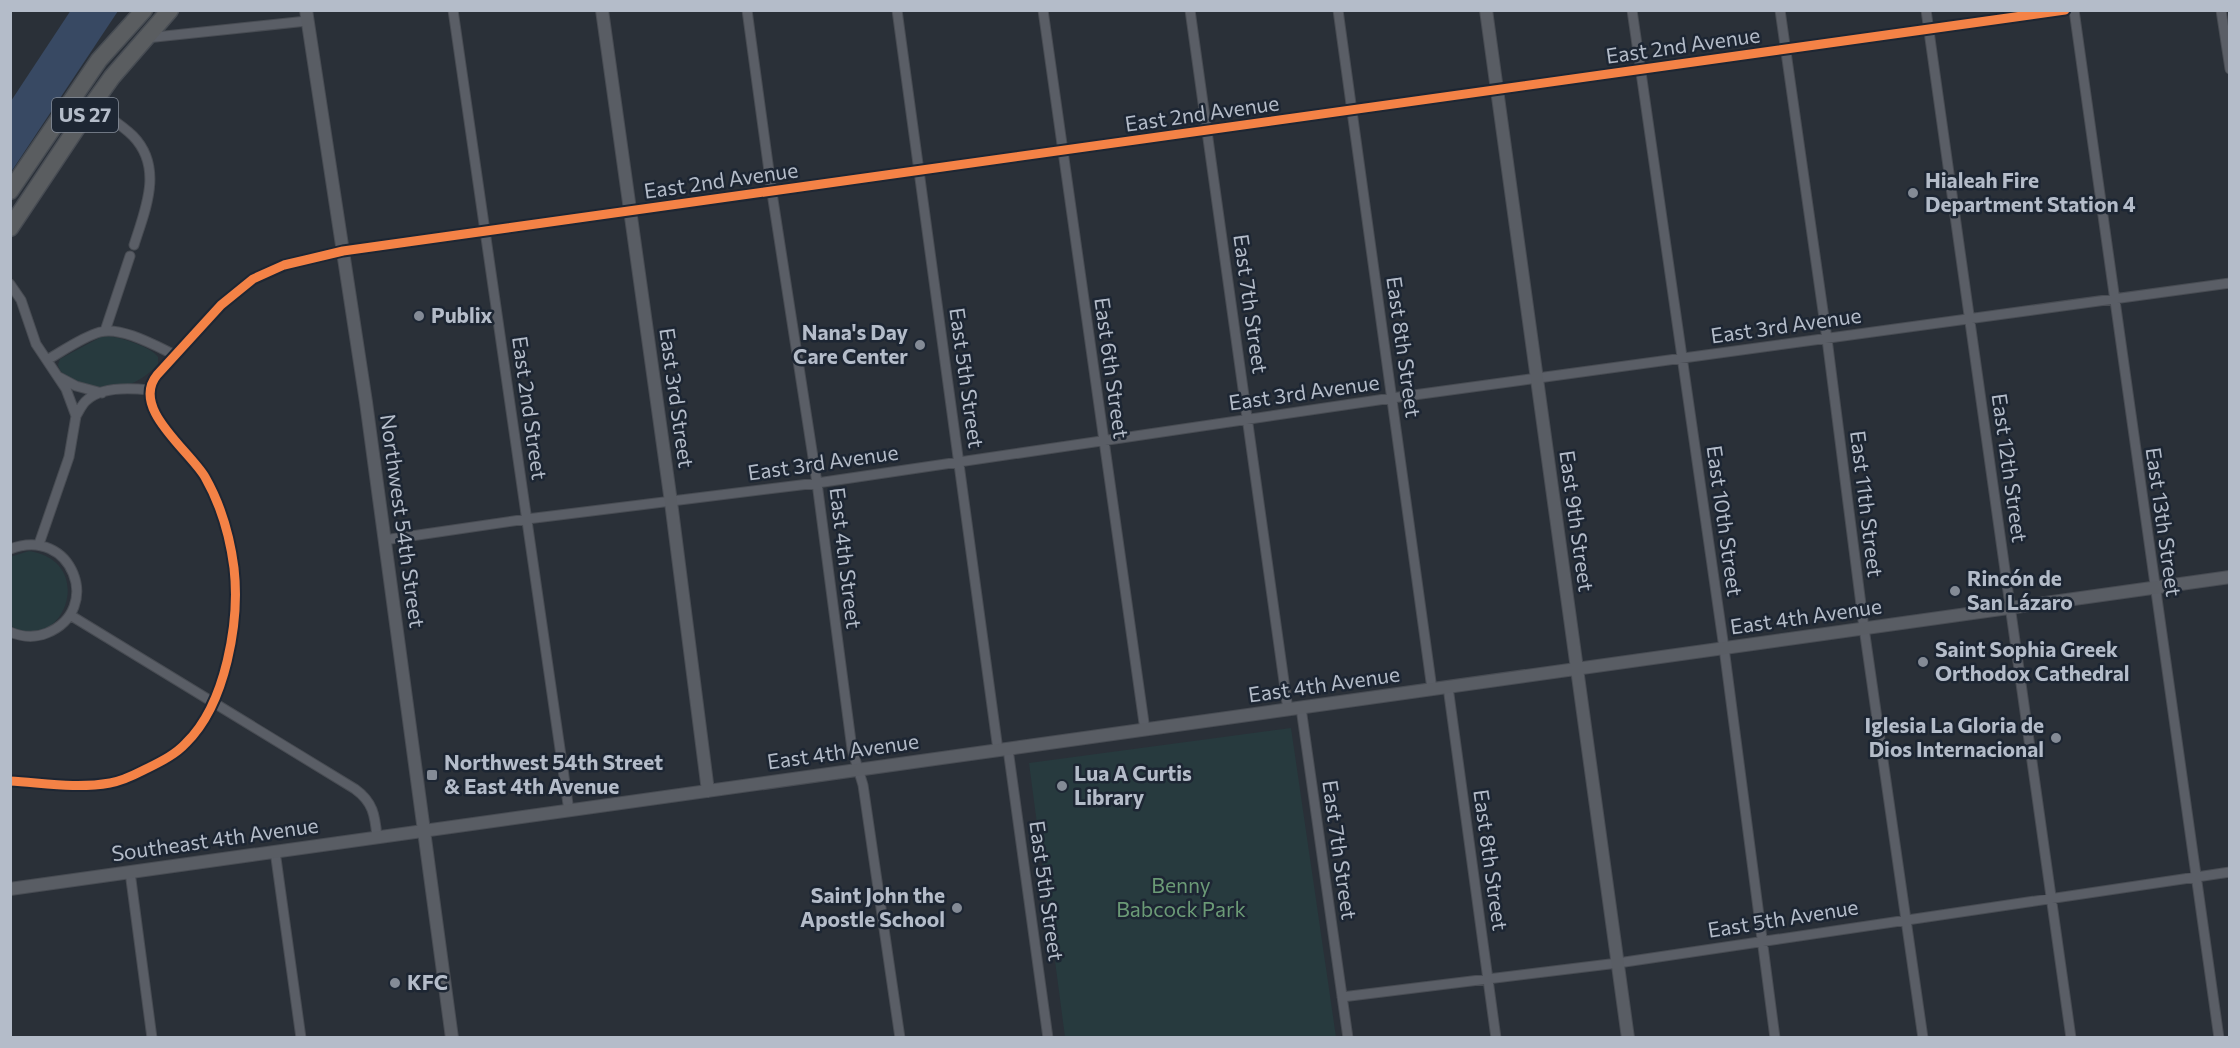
<svg xmlns="http://www.w3.org/2000/svg" width="2240" height="1048" font-family="Commissioner,sans-serif">
<style>
.green{fill:#273a3e}
.water{fill:#384963}
.lines{fill:none;stroke-linecap:round;stroke-linejoin:round}
.street-casing{stroke:#484c53;stroke-width:11}
.secondary-casing{stroke:#484c53;stroke-width:14}
.highway-casing{stroke:#474c53;stroke-width:19}
.street{stroke:#5a5e66;stroke-width:9}
.secondary{stroke:#595d64;stroke-width:12}
.highway{stroke:#5a5d60;stroke-width:16}
.cycleway-casing{stroke:#1d2633;stroke-width:13}
.cycleway{stroke:#f48246;stroke-width:9}
.poi-dot{fill:#848b96;stroke:#1d2633;stroke-width:2}
.labels{text-anchor:middle;stroke-width:5;stroke-linejoin:round;paint-order:stroke}
.shield{fill:#1d2633;stroke:#878f9c;stroke-width:1.5}
.shield-label{font-size:20px;font-weight:bold;fill:#b4bcc9}
.street-label{font-size:21px;fill:#b4bcc9;stroke:#1d2633}
.poi-label{font-size:21px;font-weight:bold;fill:#b4bcc9;stroke:#1d2633;text-anchor:start}
.park-label{font-size:21px;fill:#6b9a76;stroke:#1d2633}
</style>
<rect width="100%" height="100%" fill="#2a3038"/>
<path class="green" d="M107,336C120,337 152,347 158,357V364C152,371 143,378 135,382C114,392 66,391 58,365L60,359L101,337Z
M29,551C100,562 61,658 11,626L10,557Z
M1291,728L1336,1037H1065L1029,763Z"/>
<path class="water" d="M71,10L118,11L11,172V101Z"/>
<g class="lines">
<defs>
<path id="street" d="M453,10L569,811
M747,10L772,193L817,483L852,749L863,785L900,1038
M897,10L998,750
M1043,10L1145,730
M1190,10L1288,710
M1338,10L1432,689
M1632,10L1724,648L1775,1038
M1780,10L1827,339L1864,628L1923,1038
M1926,10L2071,1038
M2074,10L2219,1038
M2221,10L2230,69
M146,38L307,21
M92,105C105,115 121,124 133,136C164,168 145,210 134,245
M10,284L21,300L36,344L66,389L76,416L69,457L39,544
M105,331L130,256
M47,360C63,351 82,337 100,332C121,326 156,346 175,355
M59,377L76,386L102,393
M76,416C79,411 82,404 87,400C101,387 131,388 149,390
M384,540L527,519L817,483L1392,398L2230,283
M10,549C72,525 104,610 47,633C35,638 22,637 10,632
M70,615L355,789C373,802 375,815 377,837
M1448,687L1496,1038
M1301,708L1348,1038
M1008,749L1048,1038
M10,781C44,783 76,789 110,783C124,781 136,774 148,768C162,761 176,754 186,743C226,704 240,621 234,568C230,537 221,505 205,477C189,450 130,408 157,375L221,305L253,279L284,265L343,251L2065,10
M275,851L301,1038
M130,872L152,1038
M1342,997L1618,963L2230,872"/>
<path id="secondary" d="M306,10L366,402L452,1038
M602,10L671,502L708,791
M1486,10L1628,1038
M10,889L2230,577"/>
<path id="highway" d="M10,191L99,60L144,10
M10,228L92,105L112,77L170,10"/>
</defs>
<use href="#street" class="street-casing"/>
<use href="#secondary" class="secondary-casing"/>
<use href="#highway" class="highway-casing"/>
<use href="#street" class="street"/>
<use href="#secondary" class="secondary"/>
<use href="#highway" class="highway"/>
<defs>
<path id="cycleway" d="M10,781C44,783 76,789 110,783C124,781 136,774 148,768C162,761 176,754 186,743C226,704 240,621 234,568C230,537 221,505 205,477C189,450 130,408 157,375L221,305L253,279L284,265L343,251L2065,10"/>
</defs>
<use href="#cycleway" class="cycleway-casing"/>
<use href="#cycleway" class="cycleway"/>
</g>
<g class="poi-dot">
<circle cx="1913" cy="193" r="6"/>
<circle cx="419" cy="316" r="6"/>
<circle cx="920" cy="345" r="6"/>
<circle cx="1955" cy="591" r="6"/>
<circle cx="1923" cy="662" r="6"/>
<circle cx="2056" cy="738" r="6"/>
<rect x="426" y="769" width="12" height="12" rx="3"/>
<circle cx="1062" cy="786" r="6"/>
<circle cx="957" cy="908" r="6"/>
<circle cx="395" cy="983" r="6"/>
</g>
<g class="labels">
<rect class="shield" x="52" y="98" width="66" height="34" rx="4.5"/>
<g class="shield-label">
<text x="85" y="122">US 27</text>
</g>
<g class="street-label">
<text transform="translate(1683 46) rotate(-8)" y="7">East 2nd Avenue</text>
<text transform="translate(1202 114) rotate(-8)" y="7">East 2nd Avenue</text>
<text transform="translate(721 181) rotate(-8)" y="7">East 2nd Avenue</text>
<text transform="translate(1250 304) rotate(82)" y="7">East 7th Street</text>
<text transform="translate(1786 326) rotate(-8)" y="7">East 3rd Avenue</text>
<text transform="translate(1403 347) rotate(82)" y="7">East 8th Street</text>
<text transform="translate(1111 368) rotate(82)" y="7">East 6th Street</text>
<text transform="translate(966 378) rotate(82)" y="7">East 5th Street</text>
<text transform="translate(1304 393) rotate(-8)" y="7">East 3rd Avenue</text>
<text transform="translate(676 398) rotate(82)" y="7">East 3rd Street</text>
<text transform="translate(529 408) rotate(82)" y="7">East 2nd Street</text>
<text transform="translate(823 463) rotate(-8)" y="7">East 3rd Avenue</text>
<text transform="translate(2009 468) rotate(82)" y="7">East 12th Street</text>
<text transform="translate(1866 504) rotate(83)" y="7">East 11th Street</text>
<text transform="translate(402 521) rotate(82)" y="7">Northwest 54th Street</text>
<text transform="translate(1576 521) rotate(82)" y="7">East 9th Street</text>
<text transform="translate(1724 521) rotate(82)" y="7">East 10th Street</text>
<text transform="translate(2163 522) rotate(82)" y="7">East 13th Street</text>
<text transform="translate(845 558) rotate(83)" y="7">East 4th Street</text>
<text transform="translate(1806 617) rotate(-8)" y="7">East 4th Avenue</text>
<text transform="translate(1324 685) rotate(-8)" y="7">East 4th Avenue</text>
<text transform="translate(843 752) rotate(-8)" y="7">East 4th Avenue</text>
<text transform="translate(215 840) rotate(-8)" y="7">Southeast 4th Avenue</text>
<text transform="translate(1339 850) rotate(82)" y="7">East 7th Street</text>
<text transform="translate(1490 860) rotate(82)" y="7">East 8th Street</text>
<text transform="translate(1046 891) rotate(82)" y="7">East 5th Street</text>
<text transform="translate(1783 919) rotate(-9)" y="7">East 5th Avenue</text>
</g>
<g class="poi-label">
<text x="1925" y="188">Hialeah Fire<tspan x="1925" dy="24">Department Station 4</tspan></text>
<text x="431" y="323">Publix</text>
<text x="908" y="340" text-anchor="end">Nana's Day<tspan x="908" dy="24">Care Center</tspan></text>
<text x="1967" y="586">Rincón de<tspan x="1967" dy="24">San Lázaro</tspan></text>
<text x="1935" y="657">Saint Sophia Greek<tspan x="1935" dy="24">Orthodox Cathedral</tspan></text>
<text x="2044" y="733" text-anchor="end">Iglesia La Gloria de<tspan x="2044" dy="24">Dios Internacional</tspan></text>
<text x="444" y="770">Northwest 54th Street<tspan x="444" dy="24">&amp; East 4th Avenue</tspan></text>
<text x="1074" y="781">Lua A Curtis<tspan x="1074" dy="24">Library</tspan></text>
<text x="945" y="903" text-anchor="end">Saint John the<tspan x="945" dy="24">Apostle School</tspan></text>
<text x="407" y="990">KFC</text>
</g>
<g class="park-label">
<text x="1181" y="893">Benny<tspan x="1181" dy="24">Babcock Park</tspan></text>
</g>
</g>
<rect width="2240" height="1048" fill="none" stroke="#b4bcc9" stroke-width="24"/>
</svg>
